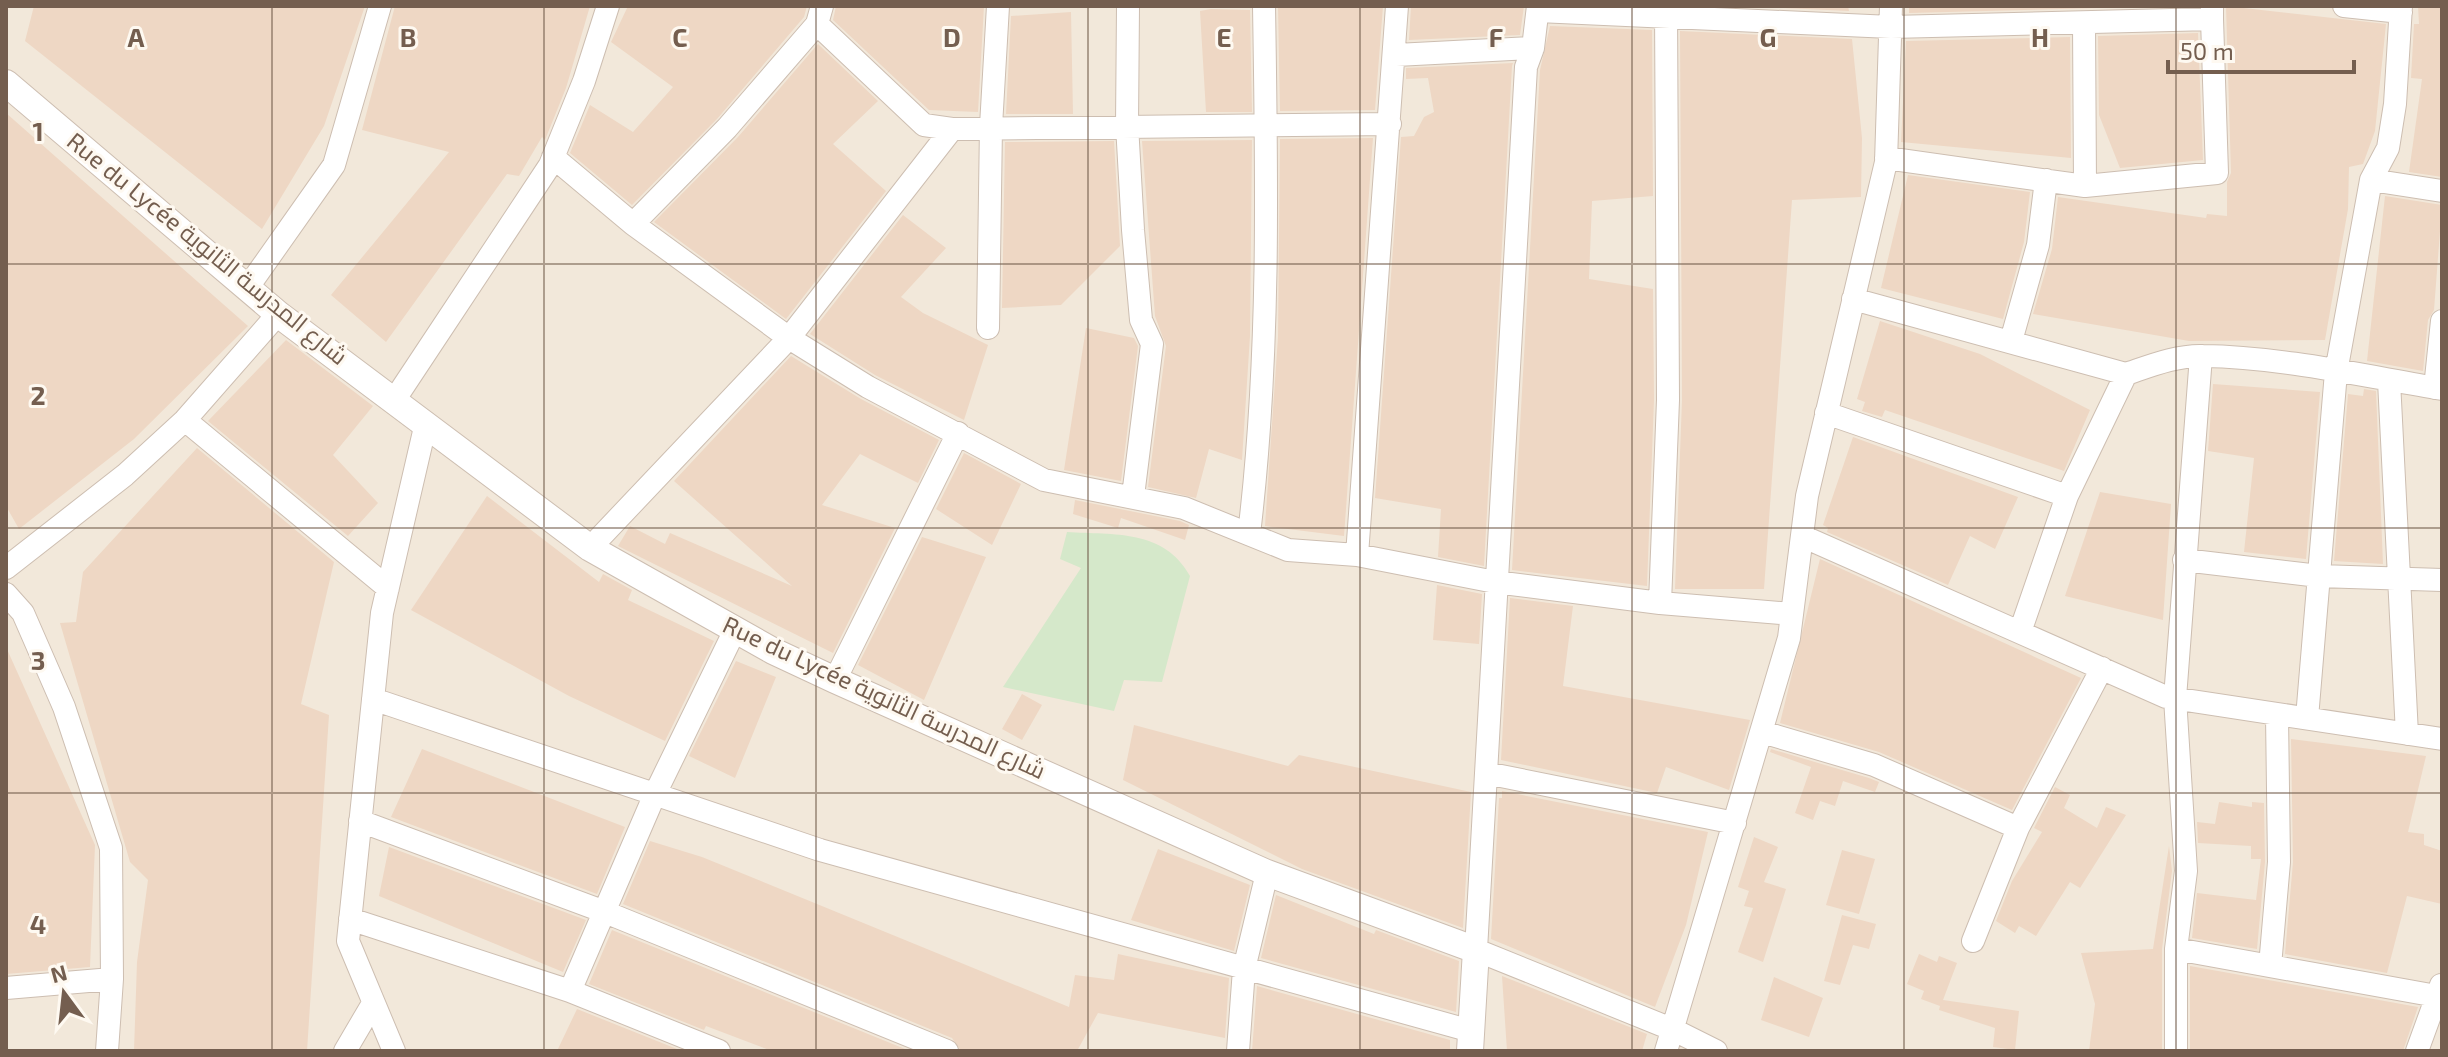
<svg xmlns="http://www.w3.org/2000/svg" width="2448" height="1057" font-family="'Exo 2',Cairo,sans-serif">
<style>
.residential{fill:#f2e8da}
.green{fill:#d5e8ca}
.building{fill:#eed7c4}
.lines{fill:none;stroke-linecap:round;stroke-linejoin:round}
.minor-casing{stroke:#cdbeb1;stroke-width:24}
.tertiary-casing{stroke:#cdbeb1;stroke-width:28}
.minor{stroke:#fff;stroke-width:22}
.tertiary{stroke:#fff;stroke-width:26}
.grid{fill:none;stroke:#745e4f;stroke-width:2;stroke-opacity:0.55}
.labels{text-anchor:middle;stroke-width:6;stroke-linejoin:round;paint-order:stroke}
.street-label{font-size:24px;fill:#745e4f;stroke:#fef9f1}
.grid-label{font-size:26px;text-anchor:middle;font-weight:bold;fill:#745e4f;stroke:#fef9f1;stroke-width:6;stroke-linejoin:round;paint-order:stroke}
</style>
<rect width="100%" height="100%" fill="#fbf5eb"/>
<path class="residential" d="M6,6H2442V1051H6Z"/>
<path class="green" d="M1067,532C1114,535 1164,529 1190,576L1162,682L1124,680L1114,711L1003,687L1081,568L1060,559Z"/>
<path class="building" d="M34,6H365L324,126L262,229L25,41Z
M395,6H590L566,88L545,140L542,137L519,176L507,174L386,342L331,295L449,152L362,130Z
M628,6H807L804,17L717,119L632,205L570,153L590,105L633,132L673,87L611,42Z
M836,6H984L978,112L929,110L833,20Z
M1278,6H1383L1375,110L1280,111Z
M1411,6H1524L1520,35L1409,40Z
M1737,6H1848L1849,11Z
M1909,6H2172L1909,13Z
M2226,6L2386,24L2375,131L2363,164L2349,167L2348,209L2325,340L2189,341L2033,314L2052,249L2058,197L2206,218L2207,214L2227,216V182L2231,173Z
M2418,6H2442V177L2409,172L2422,79L2411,78L2414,24H2419Z
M1211,9L1250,10L1252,112H1206L1200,11Z
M1071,12L1073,114H1006L1011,16Z
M1550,26L1652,30L1653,196L1592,201L1589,279L1653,289L1654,400L1647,586L1512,570L1540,70Z
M1680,31L1852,39L1862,138L1861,197L1792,200L1764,589H1675L1682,400Z
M2198,33L2203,160L2120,168L2099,115L2098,36Z
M2070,37L2071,158L1901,142L1906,41Z
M818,44L878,101L833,144L886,191L786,319L654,222L738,137Z
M1513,63L1512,66L1484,566L1438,557L1441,509L1375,498L1401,137L1414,136L1424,117L1434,112L1428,78L1406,79V68Z
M6,113L248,326L134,439L19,529L6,506Z
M1373,138L1344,536L1265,526L1278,337L1280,139Z
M1252,140L1250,336L1242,460L1209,449L1196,498L1148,487L1166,346L1155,316L1142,141Z
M1114,141L1120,246L1061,305L1002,308L1005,142Z
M1908,175L2030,192L2024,242L2003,319L1881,288Z
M2385,196L2442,205L2434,310L2428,320L2423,371L2367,361Z
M903,215L946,248L901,297L923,313L988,345L964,420L875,375L810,334Z
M1880,321L1980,354L2090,410L2064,471L1885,410L1882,417L1862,411L1865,402L1857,399Z
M1086,328L1134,338L1138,346L1121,481L1064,470Z
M286,340L373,406L333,455L378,503L348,536L208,421Z
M791,356L861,399L939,440L918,483L860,454L822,505L895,528L833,653L618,546L630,526L665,544L670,533L792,586L674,481Z
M2213,384L2320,392L2306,559L2244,552L2254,458L2208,451Z
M2364,389L2376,391L2383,564L2334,561L2348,394L2363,396Z
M1853,437L2018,497L1995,549L1970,536L1948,585L1827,532L1828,528L1823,525Z
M197,448L334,562L301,704L329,715L307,1051H134L137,962L148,880L130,862L60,623L76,622L83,572Z
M964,453L1021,484L992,545L936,509Z
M2100,492L2171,504L2163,620L2065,596Z
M487,496L599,582L603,574L632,590L628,600L714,641L665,741L569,696L411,610Z
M1075,500L1180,521L1189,525L1185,540L1121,518L1118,528L1073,514Z
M922,537L986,557L924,700L858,665Z
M1820,559L2081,678L2012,810L1879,752L1780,723Z
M1437,585L1482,594L1479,644L1433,640Z
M1510,598L1573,606L1563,686L1750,720L1729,790L1666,767L1657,793L1501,760Z
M6,647L95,845L90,967L6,974Z
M736,661L776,677L735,778L689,756Z
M1022,694L1042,705L1022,740L1002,729Z
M1134,725L1288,766L1299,755L1471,792L1463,928L1302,869L1123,780Z
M2291,739L2426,756L2408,832L2424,834V845L2442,851V904L2407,896L2387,973L2285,954L2293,862Z
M422,749L625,827L597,894L391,817Z
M1771,749L1869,778L1879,782L1875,792L1843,781L1835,806L1820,801L1813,820L1795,813L1811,767L1770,752Z
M2055,787L2070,795L2064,808L2097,828L2106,807L2126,815L2080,888L2070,882L2036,936L2019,926L2015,933L1996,921L2012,881L2042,832L2034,828Z
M1502,791L1708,832L1686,925L1655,1007L1491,939L1499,798H1502Z
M2219,802L2252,807V802L2264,803L2265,862L2257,949L2192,938L2197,893L2256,900L2261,859H2251V846L2198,843L2197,822L2215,824Z
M1754,837L1778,847L1764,882L1786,889L1763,962L1738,952L1753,908L1744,906L1749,891L1738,887Z
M650,841L702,857L1069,1007L1075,975L1114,980L1118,954L1229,978L1225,1038L1098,1013L1077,1051H961L952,1038L623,904Z
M2169,846L2172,871L2162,949V1051H2089L2095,1004L2081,953L2153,949Z
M389,847L586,920L563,972L379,896Z
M1158,849L1250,885L1234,951L1131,920Z
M1842,850L1875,859L1859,914L1826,905Z
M1276,895L1374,934L1376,930L1459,961L1456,1012L1261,958Z
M1842,915L1876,924L1869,949L1853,945L1840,985L1824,981Z
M612,930L910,1051H772L706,1026L704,1030L589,984Z
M1919,954L1937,962L1939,956L1957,963L1943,1000L2019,1011L2015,1050L1993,1047L1995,1028L1939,1010L1940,1006L1921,999L1924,991L1907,984Z
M2190,966L2418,1007L2403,1051H2190Z
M1502,976L1647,1034L1642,1051H1507Z
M1774,977L1823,998L1809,1037L1761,1020Z
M1257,986L1450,1040V1051H1252Z
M577,1009L682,1051H557Z"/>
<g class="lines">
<defs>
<path id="minor" d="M1128,6L1127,125L1133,230L1141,320L1152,344L1133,496
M1538,6L1533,48L1526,67L1476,950L1674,1030L1716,1051
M1666,6L1668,400L1660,603L1792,614
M2344,6L2401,12
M1538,11L1891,27L2212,19V6
M817,24L924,125L952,129L1390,124
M1396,55L1533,48
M553,157L633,224L727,128L817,24L822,6
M1886,158L2085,186L2084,23
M2371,180L2442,191
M2085,186L2217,173L2212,19
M633,224L789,338L868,387L1044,480L1184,508L1288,550L1357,555L1397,6
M248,287L334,165L380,6
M1853,299L2126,374C2150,366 2177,355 2203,356C2282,357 2364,376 2442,389
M988,328L991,126L998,6
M2011,341L2038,245L2046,180
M2389,381L2407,734
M2435,388L2442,321
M395,399L550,165L584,81L608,6
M1826,413L2067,496L2126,374
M185,420L388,588
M1249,534C1270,360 1267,181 1264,6
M1802,536L2166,697L2442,739
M590,548L789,338L952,129
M1357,555L1495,582L1660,603
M2184,560L2319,576L2442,580
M6,568L125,475L185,420L278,314
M6,594L23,613L64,707L111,848L112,979L107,1051
M2020,632L2067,496
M835,680L958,433
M373,699L820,850L1471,1031
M2307,718L2336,372L2371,180L2388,148L2395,104L2401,6
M1762,732L1874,765L2018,828L2102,668
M1486,773L1735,823
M360,821L605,912L947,1051
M350,919L570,991L655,794L735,630
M1973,941L2018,828
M2176,949L2442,997
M2270,966L2279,862L2277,716
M6,988L112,979
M570,991L719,1051
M345,1051L372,1005
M394,1051L348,941L382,613L426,423
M1238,1051L1244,969L1267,873
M1666,1051L1789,638L1807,496L1886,162L1891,6
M2176,1051V949L2186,871L2175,698L2201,356
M2417,1051L2441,985"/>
<path id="tertiary" d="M6,83L278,314L590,548L773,651L835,680L1267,873L1476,950L1470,1051"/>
</defs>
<use href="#minor" class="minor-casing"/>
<use href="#tertiary" class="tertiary-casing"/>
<use href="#minor" class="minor"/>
<use href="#tertiary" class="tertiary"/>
</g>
<path class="grid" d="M272,6V1051M544,6V1051M816,6V1051M1088,6V1051M1360,6V1051M1632,6V1051M1904,6V1051M2176,6V1051M6,264H2442M6,528H2442M6,793H2442"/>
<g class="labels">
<g class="street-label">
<text transform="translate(207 249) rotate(39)" y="8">Rue du Lycée شارع المدرسة الثانوية</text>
<text transform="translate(884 698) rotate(25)" y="8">Rue du Lycée شارع المدرسة الثانوية</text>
</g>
</g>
<g class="grid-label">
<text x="136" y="47">A</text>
<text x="408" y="47">B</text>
<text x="680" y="47">C</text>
<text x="952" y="47">D</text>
<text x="1224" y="47">E</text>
<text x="1496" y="47">F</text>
<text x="1768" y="47">G</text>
<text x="2040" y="47">H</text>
<text x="38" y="141">1</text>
<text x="38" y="405">2</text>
<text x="38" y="670">3</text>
<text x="38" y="934">4</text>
</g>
<rect width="2448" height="1057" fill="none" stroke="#745e4f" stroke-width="16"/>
<g transform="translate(64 993) rotate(345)" stroke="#fef9f1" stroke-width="6" paint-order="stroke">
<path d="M0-6L14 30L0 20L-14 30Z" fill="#745e4f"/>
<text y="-12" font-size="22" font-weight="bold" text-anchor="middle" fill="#745e4f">N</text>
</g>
<path d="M2168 60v12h186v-12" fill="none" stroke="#745e4f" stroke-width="4"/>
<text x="2180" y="60" font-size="24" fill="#745e4f" stroke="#fef9f1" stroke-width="6" paint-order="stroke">50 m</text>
</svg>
